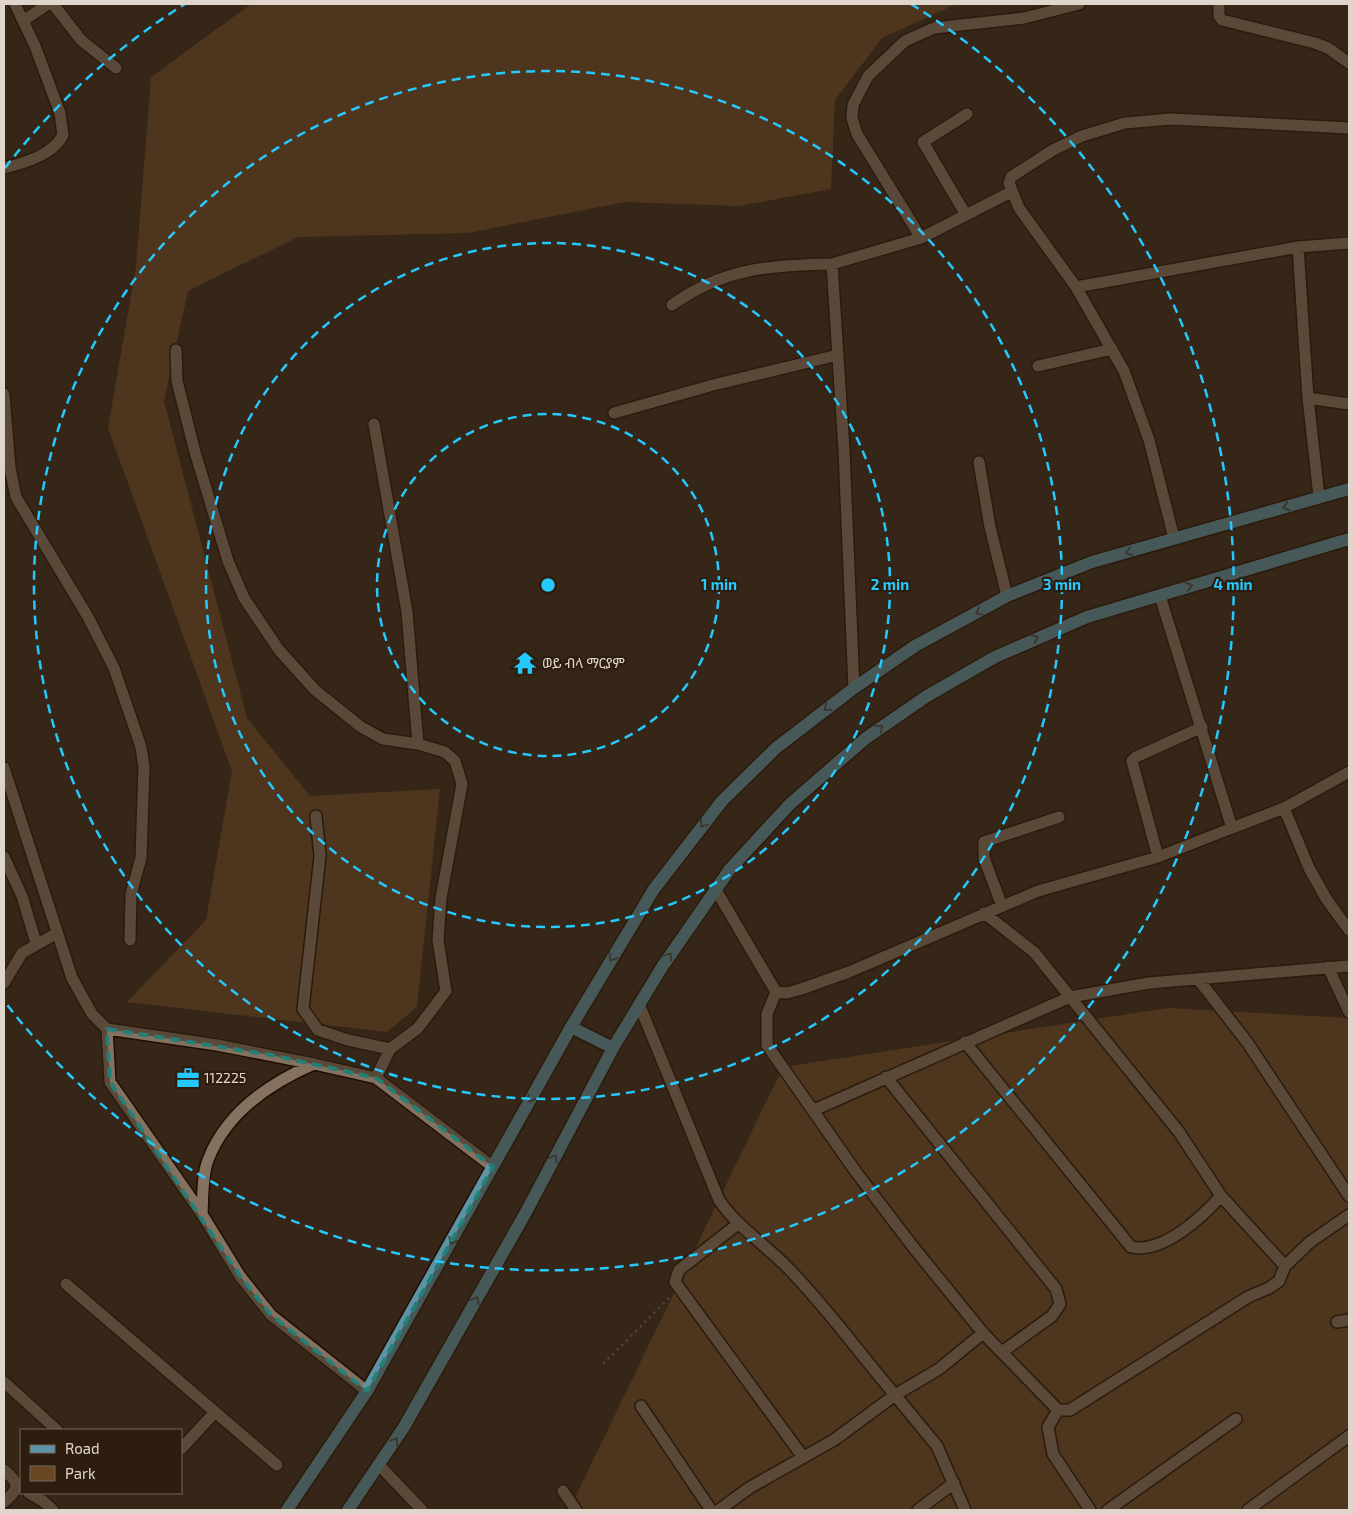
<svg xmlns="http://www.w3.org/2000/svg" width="1353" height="1514" font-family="'Exo 2','Noto Sans Ethiopic',sans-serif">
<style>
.green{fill:#6a4724}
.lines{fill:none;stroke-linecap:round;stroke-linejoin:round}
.street-casing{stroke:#1e0f02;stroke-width:14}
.primary-casing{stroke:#1e0f02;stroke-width:15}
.path{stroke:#716255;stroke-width:2.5;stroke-dasharray:2.5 4;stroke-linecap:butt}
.street{stroke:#857160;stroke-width:11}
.primary{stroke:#5c94a6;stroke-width:12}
.oneway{stroke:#404d4b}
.marked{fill:none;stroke:#248077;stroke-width:4;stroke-dasharray:10 6;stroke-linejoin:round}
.ring{fill:none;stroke:#25c9fe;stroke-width:2.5;stroke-dasharray:9 6}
.labels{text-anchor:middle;stroke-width:4.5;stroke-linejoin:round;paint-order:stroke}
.poi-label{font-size:14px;fill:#e0d5cb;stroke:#2d1d0e;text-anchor:start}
.centre{fill:#25c9fe;stroke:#2d1d0e;stroke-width:2.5}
.ring-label{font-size:15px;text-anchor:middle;font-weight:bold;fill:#25c9fe;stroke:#2d1d0e;stroke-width:4.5;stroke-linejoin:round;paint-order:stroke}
</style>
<rect width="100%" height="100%" fill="#372617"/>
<path class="green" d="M251,4H963L952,6L882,38L835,100L831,189L739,206L625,202L468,233L298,237L188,291L164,401L247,718L310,796L440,789L417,1007L387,1032L127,1002L206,920L232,771L108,428L136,267L151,77Z
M1168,1008L1349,1018V1510H569L783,1067Z"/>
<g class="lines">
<defs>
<path id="street" d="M53,4L81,40L116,68
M1219,4V16L1222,20L1315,43L1328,48L1349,63
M23,21L48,4
M4,168C24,163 53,155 63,135L60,113L35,46L15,4
M966,215L923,142L967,114
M921,238L1011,192
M1298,247L1308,398L1319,497
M1076,287L1298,247L1349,243
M672,305C723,268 771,265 832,264
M176,350L177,381L195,452L228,561L244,598L279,650L315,690L361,727L383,739L418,744L445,752L455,761L462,784L441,898L438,940L446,991L418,1028L390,1049L376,1078
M1038,366L1112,349
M4,394L10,468L16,497L88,617L114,668L141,747L144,767L141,858L131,894L130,940
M1308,398L1349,404
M614,413L713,385L838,355
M374,424L407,612L418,744
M979,462L990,527L1007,596
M1174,538L1149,440L1124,371L1076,287L1019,208L1009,183L1011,177L1053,150L1082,136L1125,123L1171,119L1349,128
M1160,596L1232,828L1284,808L1349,772
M854,688L844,450L832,264L921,238L857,134L852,118L853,105L868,76L905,41L934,28L1024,18L1079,4
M4,768L72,978L92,1014L107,1029L217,1045L314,1064L376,1078L493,1167
M1284,808L1309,868L1327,900L1349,930
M316,816L320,856L303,1009L318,1030L348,1040L390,1049
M4,857L22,896L36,943
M1158,857L1132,761L1136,757L1202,727
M716,890L776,992
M1002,906L984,858V842L1059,817
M984,913L1034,952L1179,1132L1221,1196L1285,1266
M1328,967L1349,1012
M1198,979L1247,1042L1349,1196
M4,983L22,953L57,933
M776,992L787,993L801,989L849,972L1038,891L1158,857L1232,828
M776,992L767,1014V1045L856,1172L914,1248L983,1333
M639,1004L719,1200C738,1228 766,1245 789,1269C827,1308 860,1354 895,1395L939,1369L983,1333L1058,1410H1070L1248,1297L1269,1288L1279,1281L1285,1266L1310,1242L1349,1215
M107,1029L110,1082L202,1214L240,1276L271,1315L367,1391
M965,1042L1131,1247C1163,1254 1202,1217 1221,1196
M886,1077L1056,1289L1060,1304L1052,1316L1002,1352
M814,1110L1070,997L1149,983L1349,966
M202,1214C203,1197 202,1175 208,1160C226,1113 270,1083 314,1064
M738,1224L679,1270L675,1282L803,1457
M66,1284L277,1465
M1337,1322L1349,1320
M4,1382L57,1430
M641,1406L711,1510
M1058,1410L1048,1427L1053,1454L1090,1510
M181,1449L215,1412
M379,1465L422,1510
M4,1470C20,1484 20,1488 4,1502
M563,1491L576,1510
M29,1493L43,1501L53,1510
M719,1510L749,1488L834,1440L895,1395L937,1446L965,1510
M918,1510L954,1483
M1108,1510L1236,1419
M1248,1510L1349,1436"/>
<path id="primary" d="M571,1027L613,1048
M287,1510L367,1391L571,1027L654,889L722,801L776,748L854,688L915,646L1007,596L1092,562L1349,489
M348,1510L404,1427L525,1214L613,1048L662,967L730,869L790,804L866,738L927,696L995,657L1087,617L1349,539"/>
</defs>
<use href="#street" class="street-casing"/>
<use href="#primary" class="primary-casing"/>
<path class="path" d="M603,1364L671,1296"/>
<use href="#street" class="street"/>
<use href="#primary" class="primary"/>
</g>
<defs><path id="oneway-chevron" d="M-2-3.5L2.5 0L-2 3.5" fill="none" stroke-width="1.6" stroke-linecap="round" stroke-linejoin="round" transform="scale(1.25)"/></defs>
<g class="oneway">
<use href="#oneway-chevron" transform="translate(1286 507) rotate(164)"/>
<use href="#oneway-chevron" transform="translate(1129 552) rotate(165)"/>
<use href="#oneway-chevron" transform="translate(1189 586) rotate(-17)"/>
<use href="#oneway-chevron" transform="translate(979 612) rotate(152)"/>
<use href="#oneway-chevron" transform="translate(1035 638) rotate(-25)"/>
<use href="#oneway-chevron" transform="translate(827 708) rotate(142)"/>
<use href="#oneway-chevron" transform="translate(880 728) rotate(-35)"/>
<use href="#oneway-chevron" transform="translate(703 824) rotate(128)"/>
<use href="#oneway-chevron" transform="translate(669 956) rotate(-56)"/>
<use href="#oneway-chevron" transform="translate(612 958) rotate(121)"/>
<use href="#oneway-chevron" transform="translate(531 1099) rotate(119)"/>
<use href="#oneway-chevron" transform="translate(554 1158) rotate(-62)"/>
<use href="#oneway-chevron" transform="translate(452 1241) rotate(119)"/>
<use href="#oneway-chevron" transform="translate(476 1300) rotate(-61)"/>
<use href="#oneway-chevron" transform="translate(395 1441) rotate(-57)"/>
</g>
<path d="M0 0H1353V1514H0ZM107,1029L271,1055L376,1078L493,1167L367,1391L271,1315L240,1276L110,1082Z" fill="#372617" fill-opacity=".55" fill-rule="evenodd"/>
<path class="marked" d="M107,1029L271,1055L376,1078L493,1167L367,1391L271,1315L240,1276L110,1082Z"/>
<g class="ring">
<circle cx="548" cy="585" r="171"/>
<circle cx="548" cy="585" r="342"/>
<circle cx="548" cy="585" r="514"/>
<path d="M5 168A685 685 0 0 1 185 4M911 4A685 685 0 1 1 5 1002"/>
</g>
<defs>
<symbol id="temple-bare" viewBox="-9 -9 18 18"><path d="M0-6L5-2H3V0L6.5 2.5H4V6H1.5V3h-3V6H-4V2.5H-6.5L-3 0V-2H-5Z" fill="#25c9fe" stroke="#2d1d0e" stroke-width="2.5" paint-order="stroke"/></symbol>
<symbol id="office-bare" viewBox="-9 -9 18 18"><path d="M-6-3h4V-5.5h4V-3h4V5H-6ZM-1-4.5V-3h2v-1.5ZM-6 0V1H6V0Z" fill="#25c9fe" stroke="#2d1d0e" stroke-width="2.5" paint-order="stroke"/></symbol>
</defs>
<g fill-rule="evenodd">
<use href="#temple-bare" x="509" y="647" width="32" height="32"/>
<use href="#office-bare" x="172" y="1062" width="32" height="32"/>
</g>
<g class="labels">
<g class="poi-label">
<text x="542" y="668">ወይ ብላ ማርያም</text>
<text x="204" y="1083">112225</text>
</g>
</g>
<circle cx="548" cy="585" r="8" class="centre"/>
<g class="ring-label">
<text x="719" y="590">1 min</text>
<text x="890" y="590">2 min</text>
<text x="1062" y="590">3 min</text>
<text x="1233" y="590">4 min</text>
</g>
<rect width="1353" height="1514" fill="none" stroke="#e0d5cb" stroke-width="10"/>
<rect x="20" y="1429" width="162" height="65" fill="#2d1d0e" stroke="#75675a"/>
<rect x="30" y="1445" width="25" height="8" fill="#5c94a6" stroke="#75675a"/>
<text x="65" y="1454" font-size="15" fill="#e0d5cb">Road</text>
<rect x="30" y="1466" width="25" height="15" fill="#6a4724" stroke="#75675a"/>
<text x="65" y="1479" font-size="15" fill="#e0d5cb">Park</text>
</svg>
